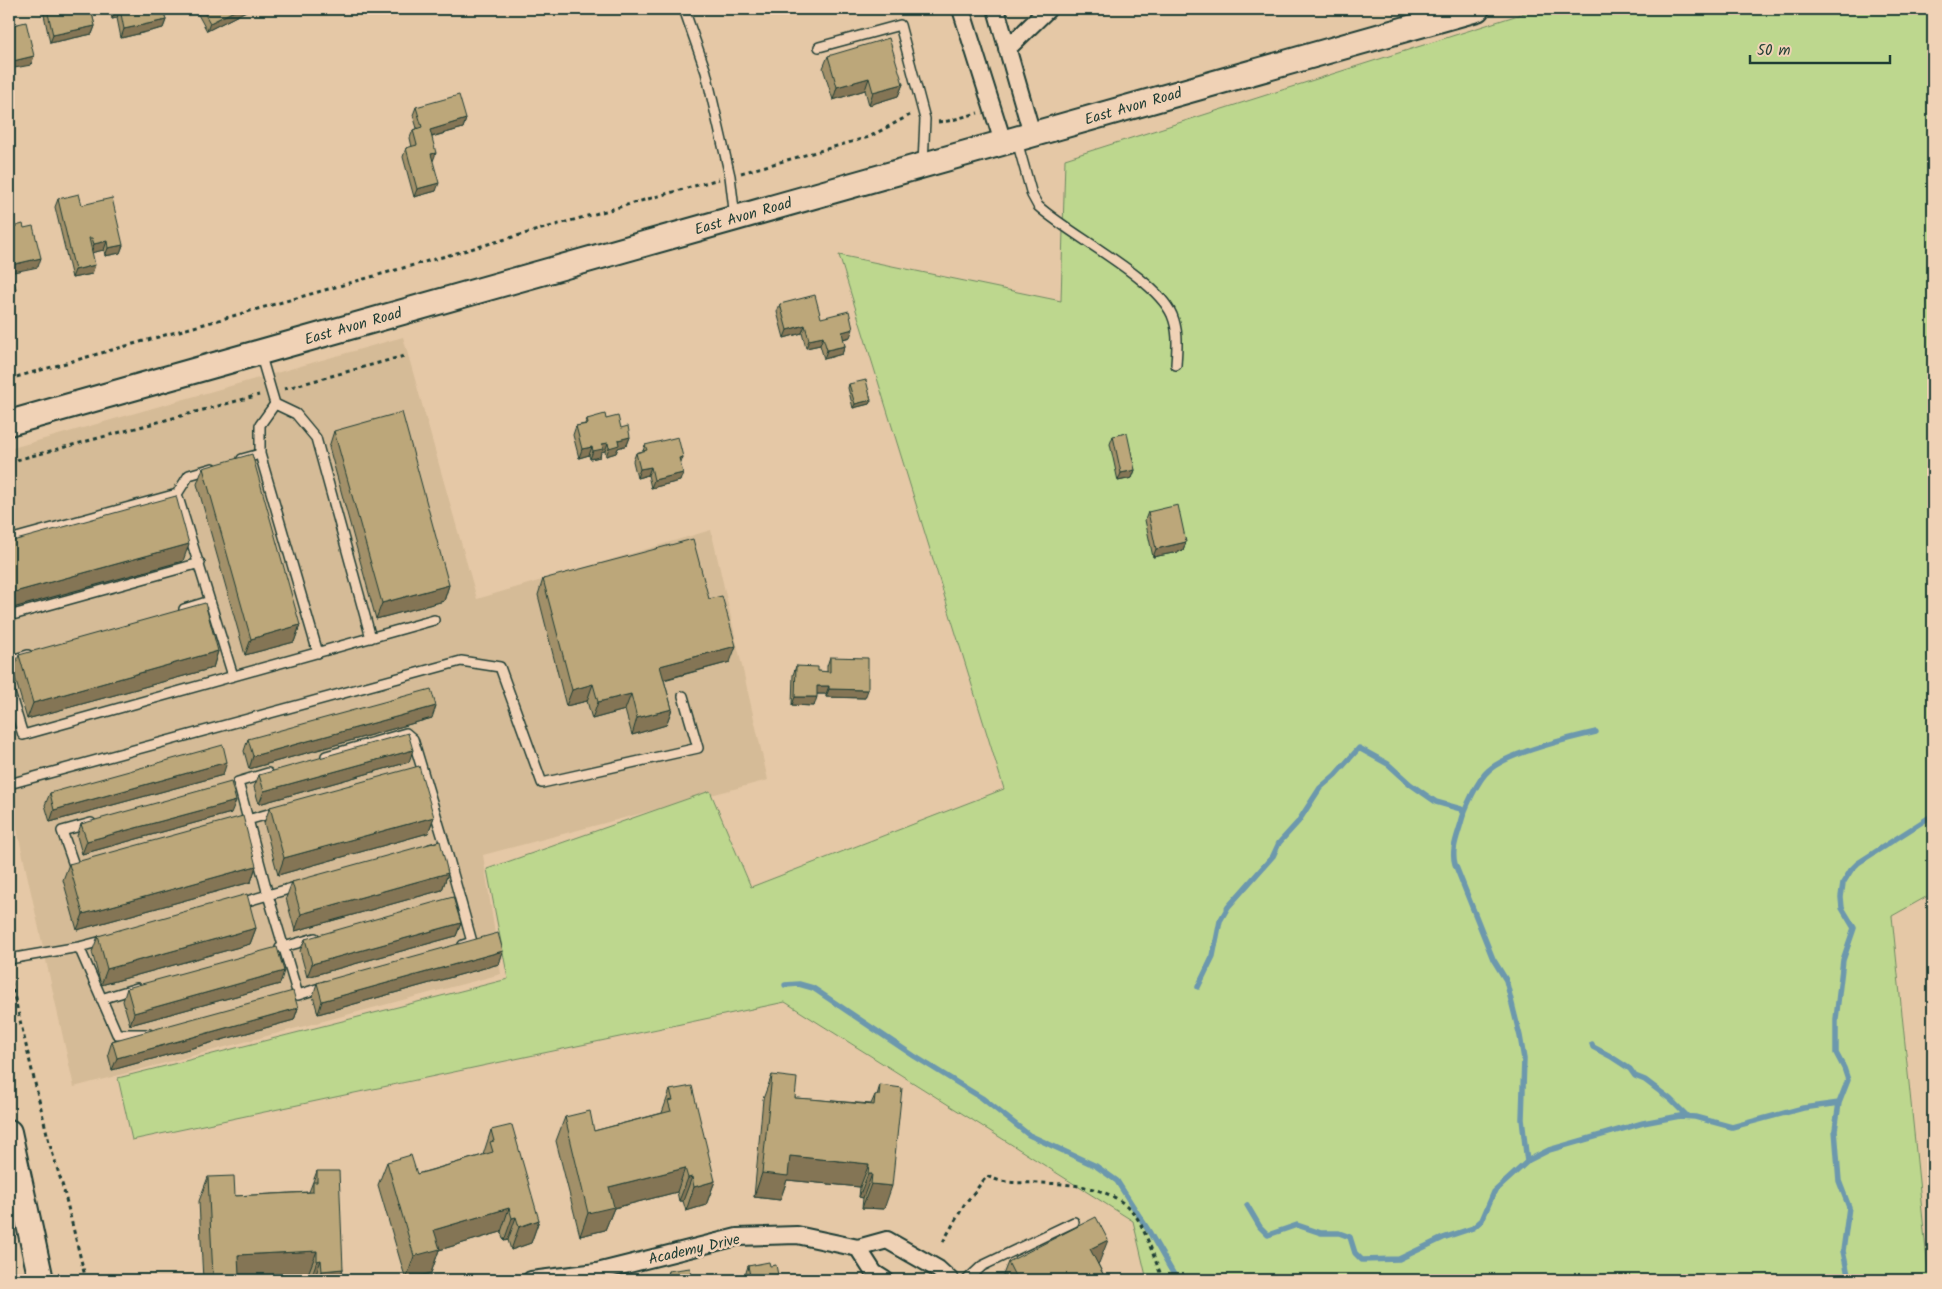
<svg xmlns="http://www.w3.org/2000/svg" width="1942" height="1289" font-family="Kalam,sans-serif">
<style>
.built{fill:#d5bb97}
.green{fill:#bdd78e;stroke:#6e8a61}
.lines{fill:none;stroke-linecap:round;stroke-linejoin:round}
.stream{stroke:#6c98ad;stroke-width:5.5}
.lane-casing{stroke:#1f3d34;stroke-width:12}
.street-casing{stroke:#1f3d34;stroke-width:20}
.secondary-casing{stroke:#1f3d34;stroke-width:28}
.path{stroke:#1f3d34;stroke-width:3;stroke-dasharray:4 4;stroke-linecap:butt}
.lane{stroke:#f0d2b6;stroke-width:9}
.street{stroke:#f0d2b6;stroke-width:16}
.secondary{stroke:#f0d2b6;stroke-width:24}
.wall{fill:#a29069;stroke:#1f3d34}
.shaded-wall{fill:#847555;stroke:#1f3d34}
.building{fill:#bca77a;stroke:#1f3d34}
.labels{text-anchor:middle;stroke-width:5;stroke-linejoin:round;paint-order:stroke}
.street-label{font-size:15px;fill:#1f3d34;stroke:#f0d2b6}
</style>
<rect width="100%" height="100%" fill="#e5c8a6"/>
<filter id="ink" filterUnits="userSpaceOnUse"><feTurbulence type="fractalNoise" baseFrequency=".02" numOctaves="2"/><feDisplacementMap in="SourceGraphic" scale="10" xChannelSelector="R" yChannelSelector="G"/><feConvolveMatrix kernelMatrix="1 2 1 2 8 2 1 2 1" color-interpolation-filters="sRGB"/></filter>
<g filter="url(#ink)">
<path class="built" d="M403,337L477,599L711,530L768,780L483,855L501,974L74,1087L9,793V449Z"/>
<path class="green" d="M1537,9H1933V893L1892,916L1929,1280H1147L1133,1221L785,1002L132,1140L118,1078L508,979L487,869L710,791L751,887L1004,789L839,255L1061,301L1065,159Z"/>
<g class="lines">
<path class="stream" d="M785,985L799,984L813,988L914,1056L982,1098L1029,1135L1096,1166L1117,1181L1150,1233L1177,1280
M1198,987L1213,956L1220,921L1228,907L1273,856L1279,843L1298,822L1320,788L1335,775L1359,748L1388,764L1410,784L1436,802L1461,809L1463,812
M1592,1044L1593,1047L1610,1056L1630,1069L1635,1076L1645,1080L1670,1099L1687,1116
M1527,1162L1522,1119L1524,1059L1520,1036L1506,980L1493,959L1455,864C1451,850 1457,837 1461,823C1464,810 1478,779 1489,770C1508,753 1570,738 1596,732
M1247,1205L1260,1227L1268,1235L1297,1225L1321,1233H1339L1350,1237L1355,1253L1362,1260L1399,1259L1443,1238L1473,1228L1482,1220L1494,1192L1529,1160L1549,1150L1643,1123L1680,1116L1695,1117L1732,1127L1803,1108L1839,1103
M1849,1280L1843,1251L1849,1207L1839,1181L1835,1130L1839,1103L1848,1080L1844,1068L1836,1053V1019L1843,960L1854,928L1842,908L1841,897L1843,883L1851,870L1858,863L1933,815"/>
<defs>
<path id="lane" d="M684,9L706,72L730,176L735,218
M819,47L900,25L925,119L923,164
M1017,141L1032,195L1038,206C1071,236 1155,277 1172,315C1179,332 1177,347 1176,365
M260,353L275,404L296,414L316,438L371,638
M260,454V425L275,404
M242,459L260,454L318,653
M177,494L233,676
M9,540L177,494L189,475L213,468
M184,609L210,601
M9,616L200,563
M9,661L28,655
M9,690L23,735L434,620
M326,756L406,733L413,739L445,845
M268,773L238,782L268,895L298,995L326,986
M9,784L461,661L500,667L542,783L698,748L683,696
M244,821L279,811
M430,849L445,845L472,942L463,945
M80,867L75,868L62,831L91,823
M237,904L299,886
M79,947L117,1034H149
M280,948L315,938
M9,959L79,947L106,940
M101,999L137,988
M967,1280L982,1266L1074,1222"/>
<path id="street" d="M961,9L1003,142
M996,9L1032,134
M1007,49L1048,9
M858,1248L874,1273L885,1280
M531,1280L597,1272L737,1237L797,1235L858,1248L887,1240L938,1269L950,1280"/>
<path id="secondary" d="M9,423L1477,9
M9,1132L41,1280"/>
</defs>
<use href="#lane" class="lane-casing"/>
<use href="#street" class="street-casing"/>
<use href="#secondary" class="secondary-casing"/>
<path class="path" d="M938,122L948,121L978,113
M741,173L869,137L910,115
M9,379L719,179
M284,389L404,356
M9,462L259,395
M9,974L49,1142L63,1187L86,1280
M943,1242L964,1205L987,1176C1005,1185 1020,1182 1039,1183C1077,1184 1124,1187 1142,1227C1150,1244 1156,1263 1163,1280"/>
<use href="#lane" class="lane"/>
<use href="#street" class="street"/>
<use href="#secondary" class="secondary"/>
</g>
<path class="wall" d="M43,9H91L95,26L92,34L50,43L43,10Z
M110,9H163L166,20L163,28L121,38L117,18L112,19Z
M195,9H249L248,10L207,31Z
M828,56L903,84L898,96L869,105L865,90L833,100L823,68Z
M416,107L466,119L463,128L432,137V161L436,191L414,197L403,157L406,148L412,147L410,138L413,130L417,128L413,115Z
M58,199L82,205L123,245L120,253L105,256L104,250L92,252V274L72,278L55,207Z
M780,304L850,337L843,339L845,346L842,354L824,359L820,345L806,348L802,333L784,338L777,312Z
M849,384L871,400L869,404L853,408L848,388Z
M587,419H606L621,428L630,437L627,445L618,448L616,453L606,456L605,451L601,452L600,457L590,459L589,455L579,458L573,435L576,426L585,424Z
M334,431L449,585L444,601L376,619L329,447Z
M1113,436L1135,470L1132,478L1118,481L1110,444Z
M645,445L683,457L680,464V481L651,488L648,475L637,478L633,461L636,453L643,451Z
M203,468L300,625L294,642L245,655L197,484Z
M1148,512L1186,542L1183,551L1153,557L1145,520Z
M9,542L183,561L9,609Z
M543,579L709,599L730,662L664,680L672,709L666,725L632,735L625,710L592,719L587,701L566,706L538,595Z
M218,651L213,668L27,719L13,671L19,655Z
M830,657L865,698L826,697V694H817L814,706L792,705L793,675L796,666L818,671L827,672V666Z
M432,718L249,769L244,751L248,739Z
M409,762L259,804L254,787L259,775Z
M223,775L50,822L45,805L50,793Z
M270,807L434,817L428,833L278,875L264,823Z
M231,813L82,854L77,836L81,824Z
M69,864L256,866L251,882L77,930L63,880Z
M448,873L442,890L295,931L286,898L292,882Z
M461,923L456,936L307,977L300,951L305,939Z
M256,928L250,944L101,985L92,952L98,936Z
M503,951L499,964L318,1014L313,996L317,983Z
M280,984L130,1025L123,1001L127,988Z
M298,1008L294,1020L112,1070L108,1054L112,1041Z
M772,1075L795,1098L871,1104L875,1095H877L880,1085L884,1209L862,1208L863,1198L859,1197L860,1187L787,1180L780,1200L754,1197L763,1099Z
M670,1090L715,1181L706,1205L686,1211L683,1201H679L677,1192L614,1208L605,1230L580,1236L556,1141L565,1117L594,1131L662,1113Z
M491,1130L539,1220L531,1243L511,1250L508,1240L504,1241L501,1232L439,1250L431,1273L406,1280L378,1185L387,1162L417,1174L483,1155Z
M317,1171L343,1269L339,1280H308V1274L238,1278L237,1280H203L199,1201L208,1177L235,1196L309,1192Z
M1008,1262L1099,1263L1098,1264L1106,1280H1001Z
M748,1266H770L779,1280H744V1279Z
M668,1271L692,1280H665Z"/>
<path class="shaded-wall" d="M120,9L117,18L112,19L115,11Z
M238,9H249L248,10L207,31L210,23Z
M166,20L163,28L121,38L124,29Z
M95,26L92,34L50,43L53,35Z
M34,56L31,65L9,69V62Z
M869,78L865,90L833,100L837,87Z
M903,84L898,96L869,105L873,92Z
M466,119L463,128L427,138L430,130Z
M436,153L433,161L428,162L431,154Z
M439,183L436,191L414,197L417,189Z
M107,241L104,250L91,253L94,244Z
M123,245L120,253L105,256L108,248Z
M41,258L38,267L9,273L11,265Z
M95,265L92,274L72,278L75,270Z
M16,289L13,297L9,298V291Z
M805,325L802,333L784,338L787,330Z
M853,329L850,337L839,340L842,332Z
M823,337L820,345L806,348L809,340Z
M845,346L842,354L824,359L827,350Z
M871,400L869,404L853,408L855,404Z
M630,437L627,445L618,448L616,453L606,456L609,448L618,440Z
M608,443L605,451L601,452L600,457L590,459L593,451L602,444Z
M592,447L589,455L579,458L582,449Z
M683,457L680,466L679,458Z
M651,467L648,475L637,478L640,469Z
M1135,470L1132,478L1118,481L1121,473Z
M683,473L680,481L651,488L654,480Z
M1186,542L1183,551L1153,557L1156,549Z
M189,544L183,561L9,609V599L11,593Z
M449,585L444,601L376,619L382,603Z
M300,625L294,642L245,655L251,639Z
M736,646L730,662L654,682L660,666Z
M218,651L213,668L27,719L33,703Z
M593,684L587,701L566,706L572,690Z
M817,686H829L826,694H814Z
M829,689L868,690L865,698L826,697Z
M631,694L625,710L592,719L598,702Z
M795,697H817L814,706L792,705Z
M436,706L432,718L249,769L253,756Z
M672,709L666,725L632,735L637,718Z
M413,750L409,762L259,804L264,791Z
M227,762L223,775L50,822L54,810Z
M236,801L231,813L82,854L87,841Z
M434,817L428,833L278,875L284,858Z
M256,866L251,882L77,930L83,914Z
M448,873L442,890L295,931L301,914Z
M461,923L456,936L307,977L312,964Z
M256,928L250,944L101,985L107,969Z
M503,951L499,964L318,1014L322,1001Z
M284,971L280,984L130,1025L134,1013Z
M298,1008L294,1020L112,1070L117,1058Z
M790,1156L869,1164L860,1187L787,1180L780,1200L754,1197L762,1173Z
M685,1168L677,1192L614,1208L605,1230L580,1236L588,1213L609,1187Z
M868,1174H872L863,1198L859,1197Z
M692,1177L683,1201H679L688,1178Z
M715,1181L706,1205L686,1211L694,1187Z
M871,1184L892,1186L884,1209L862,1208Z
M509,1208L501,1232L439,1250L431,1273L406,1280L414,1256L434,1230Z
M516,1217L508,1240L504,1241L512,1218Z
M539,1220L531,1243L511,1250L519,1227Z
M1108,1240L1099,1263L1081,1272L1090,1249Z
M317,1251L308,1274L238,1278L237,1280H211L213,1276L238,1255Z
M321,1260L314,1280H310L317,1261Z
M343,1269L339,1280H319L322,1271Z
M1038,1276L1036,1280H1029Z"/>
<path class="building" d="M47,9H91L95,26L53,35Z
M115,9H163L166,20L124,29L120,9L115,11Z
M202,9H238L210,23Z
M26,22L34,56L9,62V26Z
M889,38L903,84L873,92L869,78L837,87L828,56Z
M459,95L466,119L430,130L436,153L431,154L439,183L417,189L406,148L417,145L413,130L422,127L416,107Z
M79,194L82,205L112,198L123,245L108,248L107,241L94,244L92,238H89L95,265L75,270L58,199Z
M23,224L24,228L33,226L41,258L11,265L16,289L9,291V228Z
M815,295L821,318L849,311L853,329L842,332L845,346L827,350L823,337L809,340L805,325L787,330L780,304Z
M866,380L871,400L855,404L849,384Z
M402,412L449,585L382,603L334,431Z
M605,414L606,419L618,416L621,428L628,426L630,437L618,440L619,445L609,448L608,443L602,444L603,449L593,451L592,447L582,449L576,426L588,424L587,419Z
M1127,433L1135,470L1121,473L1113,436Z
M678,437L683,457L679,458L683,473L654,480L651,467L640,469L636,453L647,450L645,445Z
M252,454L300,625L251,639L203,468Z
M176,496L189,544L11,593L9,586V542Z
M1178,505L1186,542L1156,549L1148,512Z
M693,539L709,599L722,596L736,646L660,666L672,709L637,718L631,694L598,702L593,684L572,690L543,579Z
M205,603L218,651L33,703L19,655Z
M830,657L868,658V690L829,689V686H817V697H795L796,666L818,667V671L830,672Z
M431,689L436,706L253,756L248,739Z
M408,733L413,750L264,791L259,775Z
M223,745L227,762L54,810L50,793Z
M419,766L434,817L284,858L270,807Z
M231,782L236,801L87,841L81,824Z
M243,816L256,866L83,914L69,864Z
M440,841L448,873L301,914L292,882Z
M247,894L256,928L107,969L98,936Z
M453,897L461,923L312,964L305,939Z
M498,933L503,951L322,1001L317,983Z
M277,947L284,971L134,1013L127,988Z
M293,991L298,1008L117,1058L112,1041Z
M772,1075L797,1078L795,1098L811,1099L874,1105L875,1095H879L880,1085L902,1088L892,1186L871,1184L872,1174H868L869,1164L790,1156L788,1176L762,1173Z
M692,1086L715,1181L694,1187L692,1177L688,1178L685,1168L609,1187L614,1207L588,1213L565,1117L590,1111L594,1131L671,1111L668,1101L673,1100L670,1090Z
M512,1125L539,1220L519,1227L516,1217L512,1218L509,1208L434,1230L440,1249L414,1256L387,1162L411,1155L417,1174L432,1170L493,1152L490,1142L494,1141L491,1130Z
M317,1171H339L343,1269L322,1271L321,1260L317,1261V1251L238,1255L239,1275L213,1276L208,1177L234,1176L235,1196L313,1192V1182H317Z
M1096,1217L1108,1240L1090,1249L1106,1280H1040L1038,1276L1029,1280H1017L1008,1262Z
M769,1262L770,1266L776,1265L779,1280H751L748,1266Z
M690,1268L692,1280H670L668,1271Z"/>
</g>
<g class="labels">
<g class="street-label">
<text transform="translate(1133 106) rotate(-16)" y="5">East Avon Road</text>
<text transform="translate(743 216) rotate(-16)" y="5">East Avon Road</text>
<text transform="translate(353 326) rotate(-16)" y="5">East Avon Road</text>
<text transform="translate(694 1249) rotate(-13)" y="5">Academy Drive</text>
</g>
</g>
<rect width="1942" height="1289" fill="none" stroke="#f0d2b6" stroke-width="30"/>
<rect x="15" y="15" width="1912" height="1259" fill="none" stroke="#1f3d34" stroke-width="2" filter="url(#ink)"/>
<path d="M1750 55v8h140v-8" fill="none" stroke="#1f3d34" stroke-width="2.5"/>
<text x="1757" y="55" font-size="15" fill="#1f3d34" stroke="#f0d2b6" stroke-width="4" paint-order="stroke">50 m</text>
</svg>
